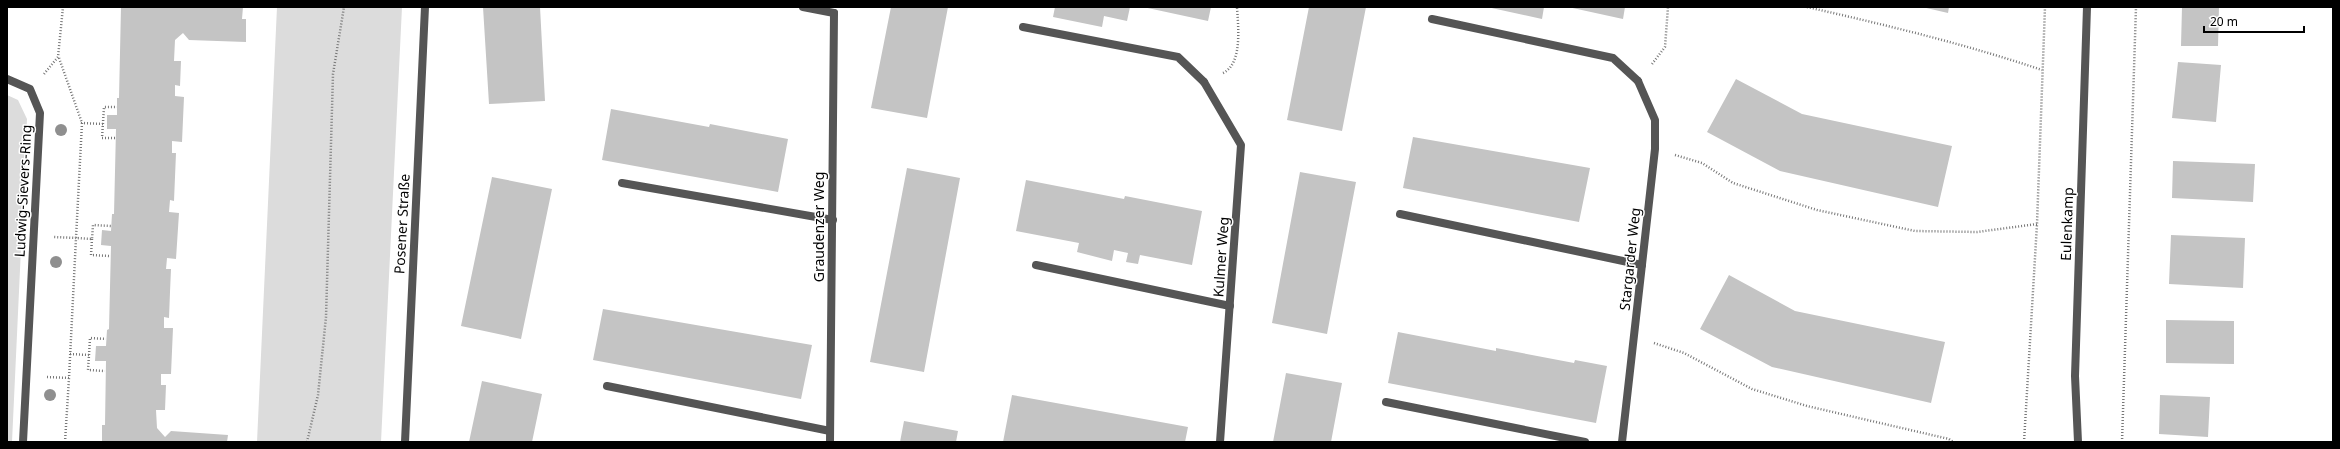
<svg xmlns="http://www.w3.org/2000/svg" width="2340" height="449" font-family="'Noto Sans',sans-serif">
<style>
.green{fill:#dcdcdc}
.building{fill:#c4c4c4}
.lines{fill:none;stroke-linecap:round;stroke-linejoin:round}
.path{stroke:#777;stroke-width:2.5;stroke-dasharray:1 2;stroke-linecap:butt}
.service{stroke:#555;stroke-width:8}
.minor{stroke:#555;stroke-width:8}
.tertiary{stroke:#555;stroke-width:8}
.tree{fill:#8f8f8f}
.labels{text-anchor:middle;stroke-width:3;stroke-linejoin:round;paint-order:stroke}
.street-label{font-size:14px;fill:#000;stroke:#fff}
</style>
<rect width="100%" height="100%" fill="#fff"/>
<path class="green" d="M277,7H402L381,442H257Z
M7,95L18,100L27,119L12,442H7Z"/>
<path class="building" d="M121,7H243L242,19H246V42L189,40L183,33L175,40L174,61H181L180,86L175,85V96L184,97L182,142L172,141V153H176L174,201L170,200L169,212L179,213L176,259L167,258L166,269H171L170,292L169,318L164,317V328H173L171,374H161V385H166L165,410H156L157,428L165,437L171,431L228,435L227,442H102V425H105L106,361H95L96,346H106L107,330L109,329L111,246L101,245L102,230L111,231L112,214H114L116,129H107V115H117V98H119Z
M483,7H540L545,101L489,104Z
M891,7H948L927,118L871,108Z
M1055,7H1130L1127,21L1104,16L1102,27L1053,17Z
M1143,7H1211L1208,21Z
M1309,7H1366L1342,131L1287,120Z
M1487,7H1544L1542,19Z
M1568,7H1625L1623,19Z
M1922,7H1949L1948,13Z
M2182,7H2219L2218,46H2181Z
M2178,62L2221,65L2216,122L2172,118Z
M1736,79L1802,114L1952,146L1938,207L1780,171L1707,132Z
M611,109L709,127L710,124L788,139L778,192L602,160Z
M1413,137L1590,168L1579,222L1403,188Z
M2173,161L2255,164L2253,202L2172,198Z
M907,168L960,178L924,372L870,362Z
M1300,172L1356,182L1327,334L1272,323Z
M492,177L552,189L521,339L461,326Z
M1026,180L1124,199L1125,196L1202,211L1192,265L1140,255L1138,264L1126,262L1128,253L1114,250L1112,261L1077,252L1079,243L1016,231Z
M2171,235L2245,238L2243,288L2169,284Z
M1729,275L1795,311L1945,342L1931,403L1772,367L1700,329Z
M603,309L812,345L801,399L593,360Z
M2166,320L2234,321V364L2166,363Z
M1398,332L1496,351V348L1574,363L1575,360L1607,366L1596,423L1388,383Z
M1286,373L1342,383L1331,442H1273Z
M482,381L542,394L532,442H469Z
M1012,395L1188,427L1185,442H1003Z
M2160,395L2210,397L2208,437L2159,434Z
M904,421L958,431L956,442H900Z"/>
<g class="lines">
<path class="path" d="M1807,7C1886,25 1965,44 2042,70
M59,58L82,123
M1652,64L1665,47L1668,7
M1223,73C1243,64 1238,25 1237,7
M44,74L58,57L63,7
M103,124L82,123L76,238L92,239L93,225L111,226
M115,138H102L104,107H117
M1675,155L1702,163L1733,183L1817,210L1915,231L1977,232L2037,224
M92,239L91,255L110,256
M1654,343L1684,353L1752,389L1807,406L1949,439L1953,442
M70,354L89,355L88,370L105,371
M89,355L90,338L106,339
M47,377L69,378L76,238L54,237
M65,442L69,378
M307,442L318,395L326,317L333,74L344,7
M2024,442L2037,224L2045,7
M2122,442L2136,7"/>
<path class="service" d="M803,7L834,13
M1432,19L1613,58L1638,81
M1023,27L1178,57L1204,82
M622,183L833,220
M1400,214L1642,265
M1036,265L1230,306
M607,386L830,431
M1386,402L1585,442"/>
<path class="minor" d="M7,79L30,89L40,113L23,442
M1204,82L1241,145L1220,442
M405,442L425,7
M830,442L834,13
M1622,442L1655,149V120L1638,81"/>
<path class="tertiary" d="M2078,442L2075,376L2087,7"/>
</g>
<g class="tree">
<circle cx="61" cy="130" r="6"/>
<circle cx="56" cy="262" r="6"/>
<circle cx="50" cy="395" r="6"/>
</g>
<g class="labels">
<g class="street-label">
<text transform="translate(23 191) rotate(-87)" y="5">Ludwig-Sievers-Ring</text>
<text transform="translate(402 224) rotate(-87)" y="5">Posener Straße</text>
<text transform="translate(2067 224) rotate(-88)" y="5">Eulenkamp</text>
<text transform="translate(819 227) rotate(-90)" y="5">Graudenzer Weg</text>
<text transform="translate(1221 257) rotate(-86)" y="5">Kulmer Weg</text>
<text transform="translate(1630 259) rotate(-84)" y="5">Stargarder Weg</text>
</g>
</g>
<rect width="2340" height="449" fill="none" stroke="#000000" stroke-width="16"/>
<path d="M2204 26v6h100v-6" fill="none" stroke="#000000" stroke-width="2"/>
<text x="2210" y="26" font-size="12" fill="#000000" stroke="#ffffff" stroke-width="3" paint-order="stroke">20 m</text>
</svg>
